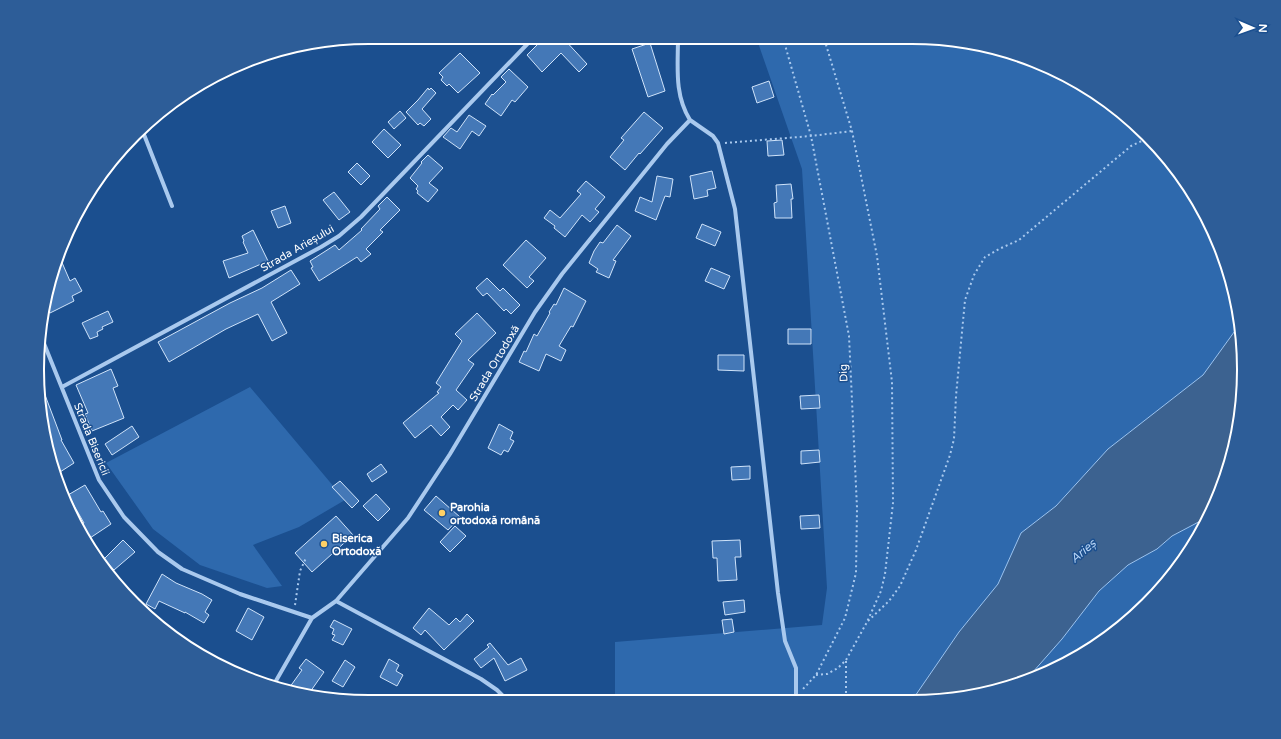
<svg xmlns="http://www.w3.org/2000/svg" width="1281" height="739" font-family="'Varela Round',sans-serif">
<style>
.green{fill:#2e69ad}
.water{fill:#3c6290;stroke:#9cc4f0}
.building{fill:#4478b7;stroke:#cfe3fa}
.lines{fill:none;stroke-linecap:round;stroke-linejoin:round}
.path{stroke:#a9c9ee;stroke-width:2;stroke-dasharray:2 3;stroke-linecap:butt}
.street{stroke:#a9c9ee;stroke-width:4}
.poi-dot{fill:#ffd166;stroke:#1b4f8f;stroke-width:1.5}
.labels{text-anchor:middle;stroke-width:3;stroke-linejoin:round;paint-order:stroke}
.street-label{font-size:11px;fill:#fff;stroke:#1b4f8f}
.poi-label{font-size:11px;font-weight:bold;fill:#fff;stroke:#1b4f8f;text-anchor:start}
.water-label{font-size:12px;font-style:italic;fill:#b5d3f5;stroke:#1b4f8f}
.rim{fill:none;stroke:#fff;stroke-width:2}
</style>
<rect width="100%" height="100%" fill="#1b4f8f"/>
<path class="green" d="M756,37L933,38L1018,55L1078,82L1131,120L1175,167L1210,223L1233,284L1239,320L1237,328L1203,375L1108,449L1056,506L1021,533L998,584L959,632L913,699L615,700V642L822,625L827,588L802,169Z
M250,387L345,500L299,527L253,545L282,586L267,588L200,565L153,529L106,463Z
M1208,517L1199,536L1147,604L1096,646L1025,681L1062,639L1099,591L1128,565L1157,549L1172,536Z"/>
<path class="water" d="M1239,320L1243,348L1241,413L1226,477L1208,517L1172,536L1157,549L1128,565L1099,591L1062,639L1025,681L1019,684L955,699H913L959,632L998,584L1021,533L1056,506L1108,449L1203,375L1237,328Z"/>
<path class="building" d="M545,37H562L587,64L579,72L561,53L542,72L527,55Z
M650,43L665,91L648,97L632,49Z
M460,53L480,73L458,93L449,84L447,86L441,80L443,77L439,73Z
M509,69L528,87L515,102L512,100L501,116L485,104L492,94L493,95L506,82L501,77Z
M769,81L774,97L757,103L752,87Z
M428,88L429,90L431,88L436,93L422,109L431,119L424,126L420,123L418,125L406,112L418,100Z
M400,111L406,118L394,129L388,122Z
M644,112L663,128L640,154L639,153L625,170L610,157L624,140L621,138Z
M469,115L486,126L479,136L472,131L460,149L443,137L451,128L457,132Z
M384,129L401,145L388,158L372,142Z
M782,140L784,155L768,156L767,141Z
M428,155L443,168L429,183L438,190L428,202L417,193L418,191L416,189L418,186L410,178L422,163L421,162Z
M357,163L370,176L361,185L348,172Z
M712,171L716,188L707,190L708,196L694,199L690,176Z
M657,176L673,179L670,197L665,196L656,220L635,211L640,197L652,202Z
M586,181L605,197L595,209L599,212L590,222L582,215L565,237L554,228L555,226L544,218L550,210L560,218L581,194L577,191Z
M791,184L793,199H791L792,218H775L774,203L777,202L776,185Z
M334,192L350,212L339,220L323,200Z
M387,197L400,210L380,230L383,232L366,249L371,254L361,262L357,257L319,281L311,268L313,267L310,261L335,245L339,250L362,230L361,229L380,209L378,206Z
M285,206L291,223L278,228L271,211Z
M702,224L721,232L715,246L696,238Z
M617,225L631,236L613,260L616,261L609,278L596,272L598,269L589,263L594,251L600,242L603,243Z
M253,230L268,261L229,278L223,261L248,253L243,242L244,241L242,236Z
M526,240L546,258L529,277L534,281L527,288L503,265Z
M60,258L70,281L75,278L82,291L72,296L74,301L50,313L46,306L48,283Z
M711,268L730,276L724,289L705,281Z
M291,270L300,284L271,302L287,333L272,341L258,314L226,329L169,362L158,342L230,303L262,288Z
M487,278L500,291L503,288L520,305L511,314L506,309L504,311L487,293L483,296L476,288Z
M564,288L586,301L573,327L571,326L559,346L566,350L561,361L546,354L539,371L519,362L524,351L526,352L534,334L537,336L550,313L549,312L554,304L556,305Z
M108,311L113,322L102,327L103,329L97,332L98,336L90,339L82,323Z
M477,313L496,333L468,360L474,364L456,390L467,400L458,410L453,405L441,417L450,427L441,436L431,425L415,438L403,423L439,393L437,392L441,387L436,383L462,341L455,334Z
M788,329H811V344H788Z
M718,355H744V371L718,370Z
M111,369L118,386L113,388L124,418L92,431L85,414L88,413L76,385Z
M45,395L62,440H61L74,463L60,472L59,470L56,471L39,397Z
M819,395L820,408L801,409L800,396Z
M499,424L513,432L510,439L514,441L508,452L504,450L501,455L488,448Z
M132,426L139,437L112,455L105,444Z
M819,450L820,462L801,464V451Z
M381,464L387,472L372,482L367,474Z
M750,466V479L732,480L731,467Z
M340,481L359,501L352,508L332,487Z
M85,485L101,512L103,511L111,524L90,538L81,525L84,523L68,495Z
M376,494L390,509L378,521L363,506Z
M436,496L460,517L448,530L424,510Z
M819,515L820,528L801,529L800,516Z
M336,516L353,535L312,572L295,553Z
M455,526L466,536L450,552L440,542Z
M123,540L135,552L114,570L104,559Z
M740,540L741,557H735L737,580L718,581L717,558H713L712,541Z
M162,574L176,583L202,594L212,600L205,612L209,615L204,623L185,612V613L159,601L155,609L146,604Z
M744,600L745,612L725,615L723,602Z
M248,608L264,617L252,640L236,631Z
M429,608L449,625L456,618L460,622L467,614L474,621L444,650L425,630L421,635L413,628Z
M732,619L734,632L724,634L722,620Z
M334,620L352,629L343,645L332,640L335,635L332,634L334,629L330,627Z
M490,643L508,665L521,658L527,670L505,681L494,658L481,668L474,659L489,647L487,645Z
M306,659L324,672L308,695L287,691L302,670L299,668Z
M389,659L399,665L396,671L403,675L397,686L380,677Z
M345,660L355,667L343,687L332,681Z"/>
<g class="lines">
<path class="path" d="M783,38L811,136L849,336L857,508L856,573L845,618L816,675L803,689
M725,143L811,136L852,131
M295,605L300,571L306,558
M868,621L889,601L900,586L916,550L950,455L954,439L956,396L965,300L974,275L985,257L999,249L1019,240L1131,146L1148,138
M846,661V700
M816,675L827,674L838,668L846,660L867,622L881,591L885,574L893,503L892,382L877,256L852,131L824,38"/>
<path class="street" d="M690,120L713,136L718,143L735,209L778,593L785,641L796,668V699
M143,132L172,206
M43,341L99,480L124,517L158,552L182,569L240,594L312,618
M62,387L321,247L339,236L361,217L534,37
M336,601L481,679L497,690L508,701
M273,686L312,618L336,601L408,518L450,454L535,312L562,274L667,144L690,120C674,94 678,67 678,37"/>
</g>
<g class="poi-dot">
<circle cx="442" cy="513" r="4"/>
<circle cx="324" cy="544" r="4"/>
</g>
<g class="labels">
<g class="street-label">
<text transform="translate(297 248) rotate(-30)" y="4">Strada Arieșului</text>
<text transform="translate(494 363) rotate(-59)" y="4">Strada Ortodoxă</text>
<text transform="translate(843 373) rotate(-93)" y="4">Dig</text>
<text transform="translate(92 439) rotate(68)" y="4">Strada Bisericii</text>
</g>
<g class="poi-label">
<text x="450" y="511">Parohia<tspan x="450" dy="13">ortodoxă română</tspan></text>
<text x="332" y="542">Biserica<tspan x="332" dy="13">Ortodoxă</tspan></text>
</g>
<g class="water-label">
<text transform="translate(1083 551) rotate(-40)" y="4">Arieș</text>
</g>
</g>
<path d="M0 0H1281V739H0ZM369 44H912A325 325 0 0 1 1237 369V370A325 325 0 0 1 912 695H369A325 325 0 0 1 44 370V369A325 325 0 0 1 369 44Z" fill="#2d5d98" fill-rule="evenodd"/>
<path class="rim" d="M369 44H912A325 325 0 0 1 1237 369V370A325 325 0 0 1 912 695H369A325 325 0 0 1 44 370V369A325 325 0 0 1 369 44Z"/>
<g transform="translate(1253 28) rotate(92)" stroke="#1b4f8f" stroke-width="3" paint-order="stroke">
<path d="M0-3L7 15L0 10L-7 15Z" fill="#ffffff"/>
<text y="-6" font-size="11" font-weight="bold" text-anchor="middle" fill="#ffffff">N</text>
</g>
</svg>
